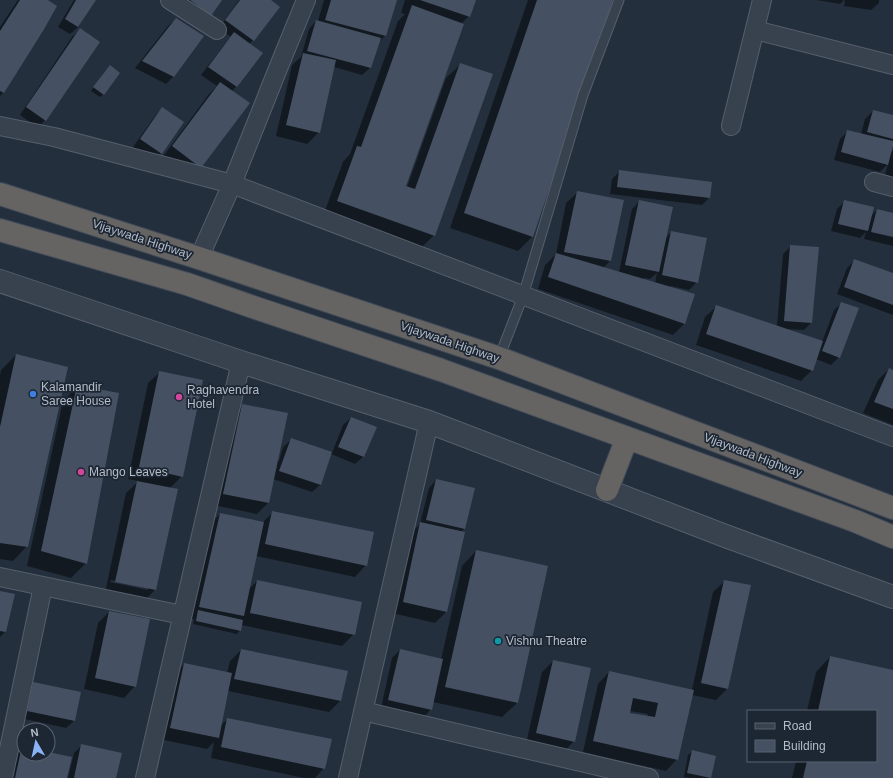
<svg xmlns="http://www.w3.org/2000/svg" width="893" height="778" font-family="Arial,sans-serif">
<style>
.shadow{fill:#0007;fill-rule:evenodd}
.building{fill:#455162;fill-rule:evenodd}
.lines{fill:none;stroke-linecap:round;stroke-linejoin:round}
.service-casing{stroke:#565f6c;stroke-width:11}
.minor-casing{stroke:#565f6c;stroke-width:20}
.tertiary-casing{stroke:#565f6c;stroke-width:24}
.trunk-casing{stroke:#434c59;stroke-width:24}
.service{stroke:#38414e;stroke-width:9}
.minor{stroke:#38414e;stroke-width:18}
.tertiary{stroke:#38414e;stroke-width:22}
.trunk{stroke:#656462;stroke-width:22}
.shop-dot{fill:#3f7fe0;stroke:#1d2633;stroke-width:1.5}
.hotel-dot{fill:#d1479c;stroke:#1d2633;stroke-width:1.5}
.culture-dot{fill:#0f9aa8;stroke:#1d2633;stroke-width:1.5}
.labels{text-anchor:middle;stroke-width:3.5;stroke-linejoin:round;paint-order:stroke}
.street-label{font-size:12px;fill:#b4bcc9;stroke:#1d2633}
.poi-label{font-size:12px;fill:#b4bcc9;stroke:#1d2633;text-anchor:start}
</style>
<rect width="100%" height="100%" fill="#242f3e"/>
<path class="shadow" d="M18,0H46L43,31L3,93L0,96V27Z
M74,0H94L78,27L70,34L58,27Z
M183,0H221L210,15Z
M239,0H269L253,40L249,44L261,53L236,87L232,91L201,167L162,158L209,94L217,86L201,75L227,41L231,37L219,28Z
M324,0H396L385,36L379,42L370,68L362,75L334,67L319,132L307,144L276,136L292,65L301,57L309,29L316,21H318Z
M405,0H475L469,16L461,24L404,186L407,187L446,78L461,64L434,235L419,250L323,216L343,162L350,154L398,21L405,14L401,13Z
M528,0H612L532,237L518,251L450,228Z
M817,0H844L840,4Z
M845,0H879V3L871,10L844,6Z
M176,19L202,36L173,77L166,84L135,68L168,26Z
M80,30L45,120L38,128L20,115L72,37Z
M106,70L104,94L100,97L91,91Z
M162,108L161,153L154,161L133,147L155,116Z
M873,111L893,116V148H892L890,153L893,150V177L885,174L888,164L880,172L834,160L840,139L848,131L861,134L865,119Z
M620,171L709,198L702,205L610,194L612,179Z
M578,192L622,201L610,261L603,268L619,272L632,209L640,201L665,238L672,232L697,282L689,290L671,286L670,287L684,324L673,335L538,289L545,265L556,254L566,203ZM657,273L655,283L643,279L644,278L650,279Z
M845,201L871,216L877,210L893,214V246L864,239L866,232L860,238L831,231L837,209Z
M791,246L811,323L804,330L786,329L822,342L834,310L842,303L839,357L831,365L816,359L812,370L801,381L696,345L705,317L717,306L777,326L783,254Z
M855,260L893,274V315L837,294L847,268Z
M16,355L27,546L13,561L0,559V376L1,370Z
M889,369L893,371V425L863,413L878,380Z
M160,372L182,476L170,488L155,590L144,601L105,593L126,493L139,481L128,479L148,383ZM111,580L148,587V590L110,582Z
M78,386L86,563L71,578L27,566L63,401Z
M243,405L277,461H279L283,447L291,440L332,453L343,425L351,418L375,428L363,457L355,464L331,454L320,485L312,492L273,479L268,503L257,514L213,505L231,416Z
M436,480L464,529L461,532L447,611L435,623L392,613L409,535L420,524L429,488Z
M273,512L366,565L355,577L256,556L249,589L257,581L354,634L342,646L241,625L240,630L237,634L193,624L194,619L189,618L209,525L220,514L262,523Z
M476,551L517,703L502,717L433,702L431,709L424,717L381,708L392,658L400,650L441,660L462,566Z
M725,581L727,689L716,700L692,695L677,759L666,771L583,752L598,684L609,672L692,690L713,592ZM630,711L648,714L647,717L629,713Z
M0,592L5,632L0,637Z
M109,612L135,686L124,698L84,689L98,623Z
M241,650L341,700L329,712L228,691L220,726L228,719L324,768L315,778H304L211,758L214,742L207,749L159,739L173,676L184,664L227,673L230,661Z
M830,657L893,671V778H792L796,761H876V711H807L816,672Z
M553,661L574,741L563,753L526,744L542,672Z
M34,683L74,721L66,728L20,718L26,691Z
M81,746L115,778H68L74,753Z
M22,747H24V754H48V753L66,778H10L15,755Z
M692,752L715,757L710,778H690L684,777L688,755Z"/>
<path class="building" d="M20,0H48L57,6L43,31L4,93L0,91V31Z
M76,0H96L78,27L65,19Z
M190,0H222L211,16Z
M240,0H271L280,7L254,41L225,20Z
M331,0H397L386,36L325,20Z
M420,0H476L470,17Z
M537,0H613L533,237L464,213Z
M412,5L464,24L406,186L415,189L460,63L493,74L435,236L337,201L357,146L361,147Z
M176,18L204,36L174,77L142,61Z
M316,20L381,38L371,68L307,51Z
M80,28L100,42L46,121L26,107Z
M234,32L263,53L237,87L208,67Z
M303,53L336,60L320,133L286,125Z
M110,65L120,73L104,95L93,87Z
M220,82L250,103L201,168L172,146Z
M162,107L184,122L162,154L140,139Z
M873,110L893,115V139L867,132Z
M847,130L893,141V146L888,165L841,152Z
M619,170L712,182L710,198L617,187Z
M577,191L624,200L611,261L564,252Z
M639,200L673,207L659,272L625,265Z
M844,200L874,207L868,231L838,224Z
M877,209L893,213V237L871,232Z
M671,231L707,238L698,283L662,275Z
M790,245L819,247L812,323L784,321Z
M556,253L695,294L685,324L548,277Z
M854,259L893,273V305L844,287Z
M841,302L859,308L840,358L822,351Z
M716,305L823,341L813,371L706,334Z
M16,354L68,367L28,547L0,543V427Z
M889,368L893,370V409L874,402Z
M159,371L203,380L183,477L139,467Z
M77,385L119,393L87,564L41,551Z
M242,404L288,413L269,503L223,494Z
M351,417L377,427L364,457L338,447Z
M291,438L332,452L321,485L279,471Z
M436,479L475,488L465,529L426,520Z
M137,481L178,489L156,590L115,582Z
M272,511L374,532L367,566L265,544Z
M220,513L264,522L244,616L199,607Z
M420,522L465,532L447,612L403,602Z
M476,550L548,566L518,703L445,687Z
M257,580L362,602L355,635L250,613Z
M724,580L751,585L728,689L701,683Z
M0,591L15,594L6,632L0,631Z
M198,610L243,620L241,631L196,621Z
M109,611L150,619L136,687L95,678Z
M241,649L348,671L341,701L234,679Z
M400,649L443,659L432,710L388,700Z
M830,656L893,670V778H803L807,761H876V711H818Z
M553,660L591,668L575,742L536,733Z
M184,663L232,673L219,738L170,728Z
M609,671L694,690L678,760L593,741ZM633,698L658,703L655,717L630,713Z
M33,682L81,692L75,721L27,711Z
M227,718L332,739L325,769L221,747Z
M81,744L122,753L116,778H74Z
M22,746H24V754H48V752L72,757L67,778H15Z
M692,750L716,756L711,778L687,773Z"/>
<g class="lines">
<defs>
<path id="service" d="M499,358L523,296L583,95L619,0"/>
<path id="minor" d="M170,0L217,30
M755,30L893,65
M0,126L54,137L232,184L893,437
M731,126L762,0
M874,182L893,187
M199,258L232,184L279,66L306,0
M0,577L182,615
M363,711L649,778
M3,778L43,586
M145,778L241,362
M348,778L429,422"/>
<path id="tertiary" d="M0,281L241,362L429,422L728,537L893,597"/>
<path id="trunk" d="M0,194L199,258L499,358L893,508
M0,230L187,284L253,307L441,370L855,521L893,537
M607,490L627,438"/>
</defs>
<use href="#service" class="service-casing"/>
<use href="#minor" class="minor-casing"/>
<use href="#tertiary" class="tertiary-casing"/>
<use href="#trunk" class="trunk-casing"/>
<use href="#service" class="service"/>
<use href="#minor" class="minor"/>
<use href="#tertiary" class="tertiary"/>
<use href="#trunk" class="trunk"/>
</g>
<circle class="shop-dot" cx="33" cy="394" r="4"/>
<g class="hotel-dot">
<circle cx="179" cy="397" r="4"/>
<circle cx="81" cy="472" r="4"/>
</g>
<circle class="culture-dot" cx="498" cy="641" r="4"/>
<g class="labels">
<g class="street-label">
<text transform="translate(142 239) rotate(18)" y="4">Vijaywada Highway</text>
<text transform="translate(450 342) rotate(19)" y="4">Vijaywada Highway</text>
<text transform="translate(753 455) rotate(21)" y="4">Vijaywada Highway</text>
</g>
<g class="poi-label">
<text x="41" y="391">Kalamandir<tspan x="41" dy="14">Saree House</tspan></text>
<text x="187" y="394">Raghavendra<tspan x="187" dy="14">Hotel</tspan></text>
<text x="89" y="476">Mango Leaves</text>
<text x="506" y="645">Vishnu Theatre</text>
</g>
</g>
<rect x="747" y="710" width="130" height="52" fill="#1d2633" stroke="#59626f"/>
<rect x="755" y="723" width="20" height="6" fill="#38414e" stroke="#59626f"/>
<text x="783" y="730" font-size="12" fill="#b4bcc9">Road</text>
<rect x="755" y="740" width="20" height="12" fill="#455162" stroke="#59626f"/>
<text x="783" y="750" font-size="12" fill="#b4bcc9">Building</text>
<g transform="translate(36 742) rotate(351)"><circle r="19" fill="#1d2633" stroke="#59626f"/>
<path d="M0-3L7 15L0 10L-7 15Z" fill="#8ab4f8"/>
<text y="-6" font-size="11" font-weight="bold" text-anchor="middle" fill="#b4bcc9">N</text>
</g>
</svg>
